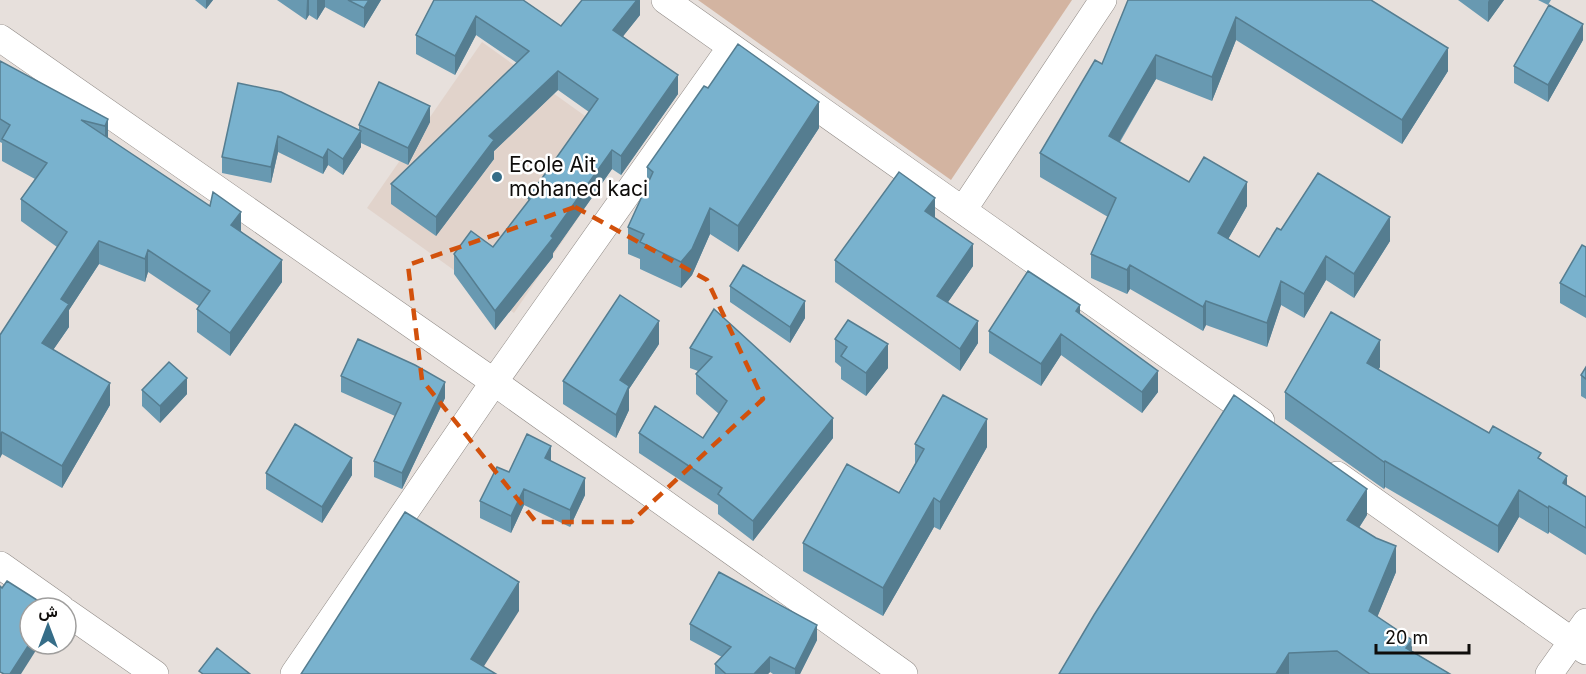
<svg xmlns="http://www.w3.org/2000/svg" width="1586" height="674" font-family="Inter,Vazirmatn,sans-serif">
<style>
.built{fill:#e1d3cb}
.green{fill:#d3b4a1}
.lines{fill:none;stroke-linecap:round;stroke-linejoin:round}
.street-casing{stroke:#908a86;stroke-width:28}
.street{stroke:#fff;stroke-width:27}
.wall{fill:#6899b1}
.shaded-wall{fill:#557d90}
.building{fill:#79b2ce;stroke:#557d90;stroke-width:1.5}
.marked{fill:none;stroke:#d2510c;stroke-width:4.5;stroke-dasharray:12 8;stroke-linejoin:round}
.poi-dot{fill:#366d88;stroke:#fff;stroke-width:2}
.labels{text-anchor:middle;stroke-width:5;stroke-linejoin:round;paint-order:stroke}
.poi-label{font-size:21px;fill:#0f0d0b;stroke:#fff;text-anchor:start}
</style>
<rect width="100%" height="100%" fill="#e7e0dc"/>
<path class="built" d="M482,42L627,146L514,313L367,208Z"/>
<path class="green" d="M698,0H1072L951,180Z"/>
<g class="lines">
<defs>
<path id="street" d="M665,0L1261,421
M0,38L494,382L904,674
M963,210L1103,0
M1337,475L1586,651
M0,565L61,608
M66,612L155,674
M294,674L494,382L731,47
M1549,674L1586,622"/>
</defs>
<use href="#street" class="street-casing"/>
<use href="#street" class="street"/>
</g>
<path class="wall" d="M195,0H213L206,9Z
M277,0H381L364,28L325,7L317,20L309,15L306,20Z
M434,0L561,26L640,0V15L623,36L678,94L621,175L612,169L553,253V257L495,330L454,274V254L493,247L528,202V198L589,112L558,90L494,151V159L436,236L391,204V184L517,63L476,35L455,75L416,54V35Z
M1128,0H1371L1448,71L1402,144L1236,40L1212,101L1156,79L1120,142L1189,182L1247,206L1228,239L1259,257L1281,230L1390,241L1354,298L1326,280L1304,318L1281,305L1267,347L1206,325L1203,331L1130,289L1127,294L1091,278V254L1108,217L1040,177V153L1102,64Z
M1458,0H1504L1488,22Z
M1538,0H1551L1548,5Z
M1583,40L1548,102L1514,83V66Z
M0,61L108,119V138L241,231L282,282L230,356L197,332V309L199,306L148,272L145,282L99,264L69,310V327L53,350L110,405L62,488L2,454L0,458V335L57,247L21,221V199L35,179L2,161V143L0,142Z
M238,83L359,131V125L430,122L408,165L361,143V147L343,175L328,165L323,174L278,152L271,183L222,173V157Z
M819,128L738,252L710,234L692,275L681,288L640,269V259L628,254V227L647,187V167Z
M935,218L973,266L948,302L978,343L960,371L835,282V260Z
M1586,247V318L1560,303V283Z
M730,286L805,318L790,343L730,302Z
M714,309L833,438L753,541L718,514V505L639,453V433L703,438L719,414L696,394V374L698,371L690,368V348Z
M1080,314L1158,392L1142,413L1061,355L1041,386L989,353V331Z
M835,339L888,368L866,396L841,379V367L835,362Z
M659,344L629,389V410L616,438L563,404V381Z
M1380,367L1378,370L1489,433L1541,459L1567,485L1586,497V555L1549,532L1548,534L1519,517L1498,553L1385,487L1384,489L1285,419V392Z
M1586,367V399L1581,396V375Z
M341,376L445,398L402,489L374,477V461L395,416L341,392Z
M142,390L187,394L160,423L142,406Z
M915,444L987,447L940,530L934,527L883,616L803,571V543L899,493L915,463Z
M551,461L585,495L570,527L524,505L511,533L480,518V501L509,472Z
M266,473L352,475L322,523L266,489Z
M1367,515L1359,528L1396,572L1377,617L1412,651L1450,674H1059Z
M690,624L817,640L800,674H773L770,672L768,674H715V664L722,657L690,640Z"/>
<path class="shaded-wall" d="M206,0H213L206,9Z
M307,0H309V15L306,20Z
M317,0H325V7L317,20Z
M369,0H381L364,28V8Z
M637,0H640V15L613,49V30Z
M1489,0H1504L1488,22V2Z
M476,16V35L455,75V56Z
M1236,17V40L1212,101V77Z
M1583,24V40L1548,102V85Z
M1448,48V71L1402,144V120Z
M1156,55V79L1109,159V136Z
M558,71V90L494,151V159L436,236V217L489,136Z
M678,75V94L621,175V156Z
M819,102V128L738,252V226Z
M430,106V122L408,165V148Z
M108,119V142L105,148V126Z
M361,131V147L343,175V159Z
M278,136V152L271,183V167Z
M328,149V165L323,174V158Z
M612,150V169L553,253V257L495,330V311L551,236Z
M1247,182V206L1218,257V233Z
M935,198V220L925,211Z
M710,208V234L692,275L681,288V262Z
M241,212V235L231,225Z
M1390,217V241L1354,298V274Z
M99,241V264L69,310V327L42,366V343L61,299Z
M973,244V266L937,318V296Z
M148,250V272L145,282V259Z
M1326,256V280L1304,318V294Z
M282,260V282L230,356V333Z
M1130,265V289L1127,294V270Z
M1281,281V305L1267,347V323Z
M805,301V318L790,343V327Z
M1206,301V325L1203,331V307Z
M1080,305V326L1076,311Z
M659,321V344L629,389V410L616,438V415L620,380Z
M978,321V343L960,371V349Z
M1061,334V355L1041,386V364Z
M1380,340V367L1367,390V363Z
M888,344V368L866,396V373Z
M1158,371V392L1142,413V392Z
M187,378V394L160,423V406Z
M445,382V398L402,489V473Z
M110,383V405L62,488V466Z
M833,418V438L753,541V521Z
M987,419V447L940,530V502Z
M2,432V454L0,458V435Z
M551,446V462L545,458Z
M352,458V475L322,523V507Z
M1385,461V487L1384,489V462Z
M1567,476V503L1563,483Z
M585,478V495L570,527V510Z
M524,489V505L511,533V516Z
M1367,489V515L1347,546V520Z
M1519,490V517L1498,553V526Z
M934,498V527L883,616V588Z
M1549,506V532L1548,534V508Z
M1396,546V572L1369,637V611Z
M519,582V611L479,674L471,659Z
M37,600V608H31Z
M817,625V640L800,674H795V669Z
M1412,640V666L1406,648Z
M30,643V644H40L21,674H10Z
M1289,653V674H1276Z
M770,657V672L768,674H754Z"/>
<path class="building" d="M348,0H369L364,8Z
M434,0H523L561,26L582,0H637L613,30L678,75L621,156L612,150L551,236L553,238L495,311L454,254L471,231L493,247L530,199L528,198L598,99L558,71L489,136L494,140L436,217L391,184L529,51L476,16L455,56L416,35Z
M1128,0H1371L1448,48L1402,120L1236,17L1212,77L1156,55L1109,136L1189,182L1204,157L1247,182L1218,233L1259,257L1277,228L1281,230L1318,173L1390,217L1354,274L1326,256L1304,294L1281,281L1267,323L1206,301L1203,307L1130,265L1127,270L1091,254L1116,198L1040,153L1095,60L1102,64Z
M1549,5L1583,24L1548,85L1514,66Z
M738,44L819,102L738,226L710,208L692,249L681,262L640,242L644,234L628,227L653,172L647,167L704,86L708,88Z
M0,61L108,119L105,126L81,120L210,206L213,192L241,212L231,225L282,260L230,333L197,309L210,291L148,250L145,259L99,241L61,299L69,304L42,343L110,383L62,466L2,432L0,435V335L67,232L21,199L47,163L2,139L10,125L0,119Z
M379,82L430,106L408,148L359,125Z
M238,83L281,92L361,131L343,159L328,149L323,158L278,136L271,167L222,157Z
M899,172L935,198L925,211L973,244L937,296L978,321L960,349L835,260Z
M1582,245L1586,247V297L1560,283Z
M743,265L805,301L790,327L730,286Z
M1028,271L1080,305L1076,311L1158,371L1142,392L1061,334L1041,364L989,331Z
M620,295L659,321L620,380L629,386L616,415L563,381Z
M714,309L833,418L753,521L718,494L722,488L639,433L655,406L703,438L727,401L696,374L712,357L690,348Z
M1331,312L1380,340L1367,363L1489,433L1493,426L1541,453L1538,458L1567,476L1563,483L1586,497V528L1549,506L1548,508L1519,490L1498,526L1385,461L1384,462L1285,392Z
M848,320L888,344L866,373L841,356L847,347L835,339Z
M358,339L415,365L445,382L402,473L374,461L401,403L341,376Z
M169,362L187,378L160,406L142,390Z
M1586,367V379L1581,375Z
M943,395L987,419L940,502L934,498L883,588L803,543L847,464L899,493L924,449L915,444Z
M1234,395L1367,489L1347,520L1376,538L1396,546L1369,611L1412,640L1406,648L1450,674H1370L1337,651L1289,653L1276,674H1059L1094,615Z
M295,424L352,458L322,507L266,473Z
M527,434L551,446L545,458L585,478L570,510L524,489L511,516L480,501L497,467L509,472Z
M405,512L519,582L471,659L496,674H301Z
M719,572L817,625L795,669L770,657L754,674H726L715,664L731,647L690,624Z
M7,581L37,600L31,608H30V610L27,615L30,617V643L10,674H4L0,672V586L2,588Z
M217,648L250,674H203L199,671Z"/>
<path class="marked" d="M575,207L707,280L763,399L631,522H536L422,380L408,265Z"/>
<circle class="poi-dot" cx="497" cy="177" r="6"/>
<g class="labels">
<g class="poi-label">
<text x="509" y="172">Ecole Ait<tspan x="509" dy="24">mohaned kaci</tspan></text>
</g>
</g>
<g transform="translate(48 626)"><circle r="28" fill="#ffffff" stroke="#9f9e9d" stroke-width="1.5"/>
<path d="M0-4.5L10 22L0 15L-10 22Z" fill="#366d88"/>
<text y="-9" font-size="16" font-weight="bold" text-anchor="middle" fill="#0f0d0b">ش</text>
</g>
<path d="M1376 644v9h93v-9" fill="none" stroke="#0f0d0b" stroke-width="3"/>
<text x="1385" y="644" font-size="18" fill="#0f0d0b" stroke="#ffffff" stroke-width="4.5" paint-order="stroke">20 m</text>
</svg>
